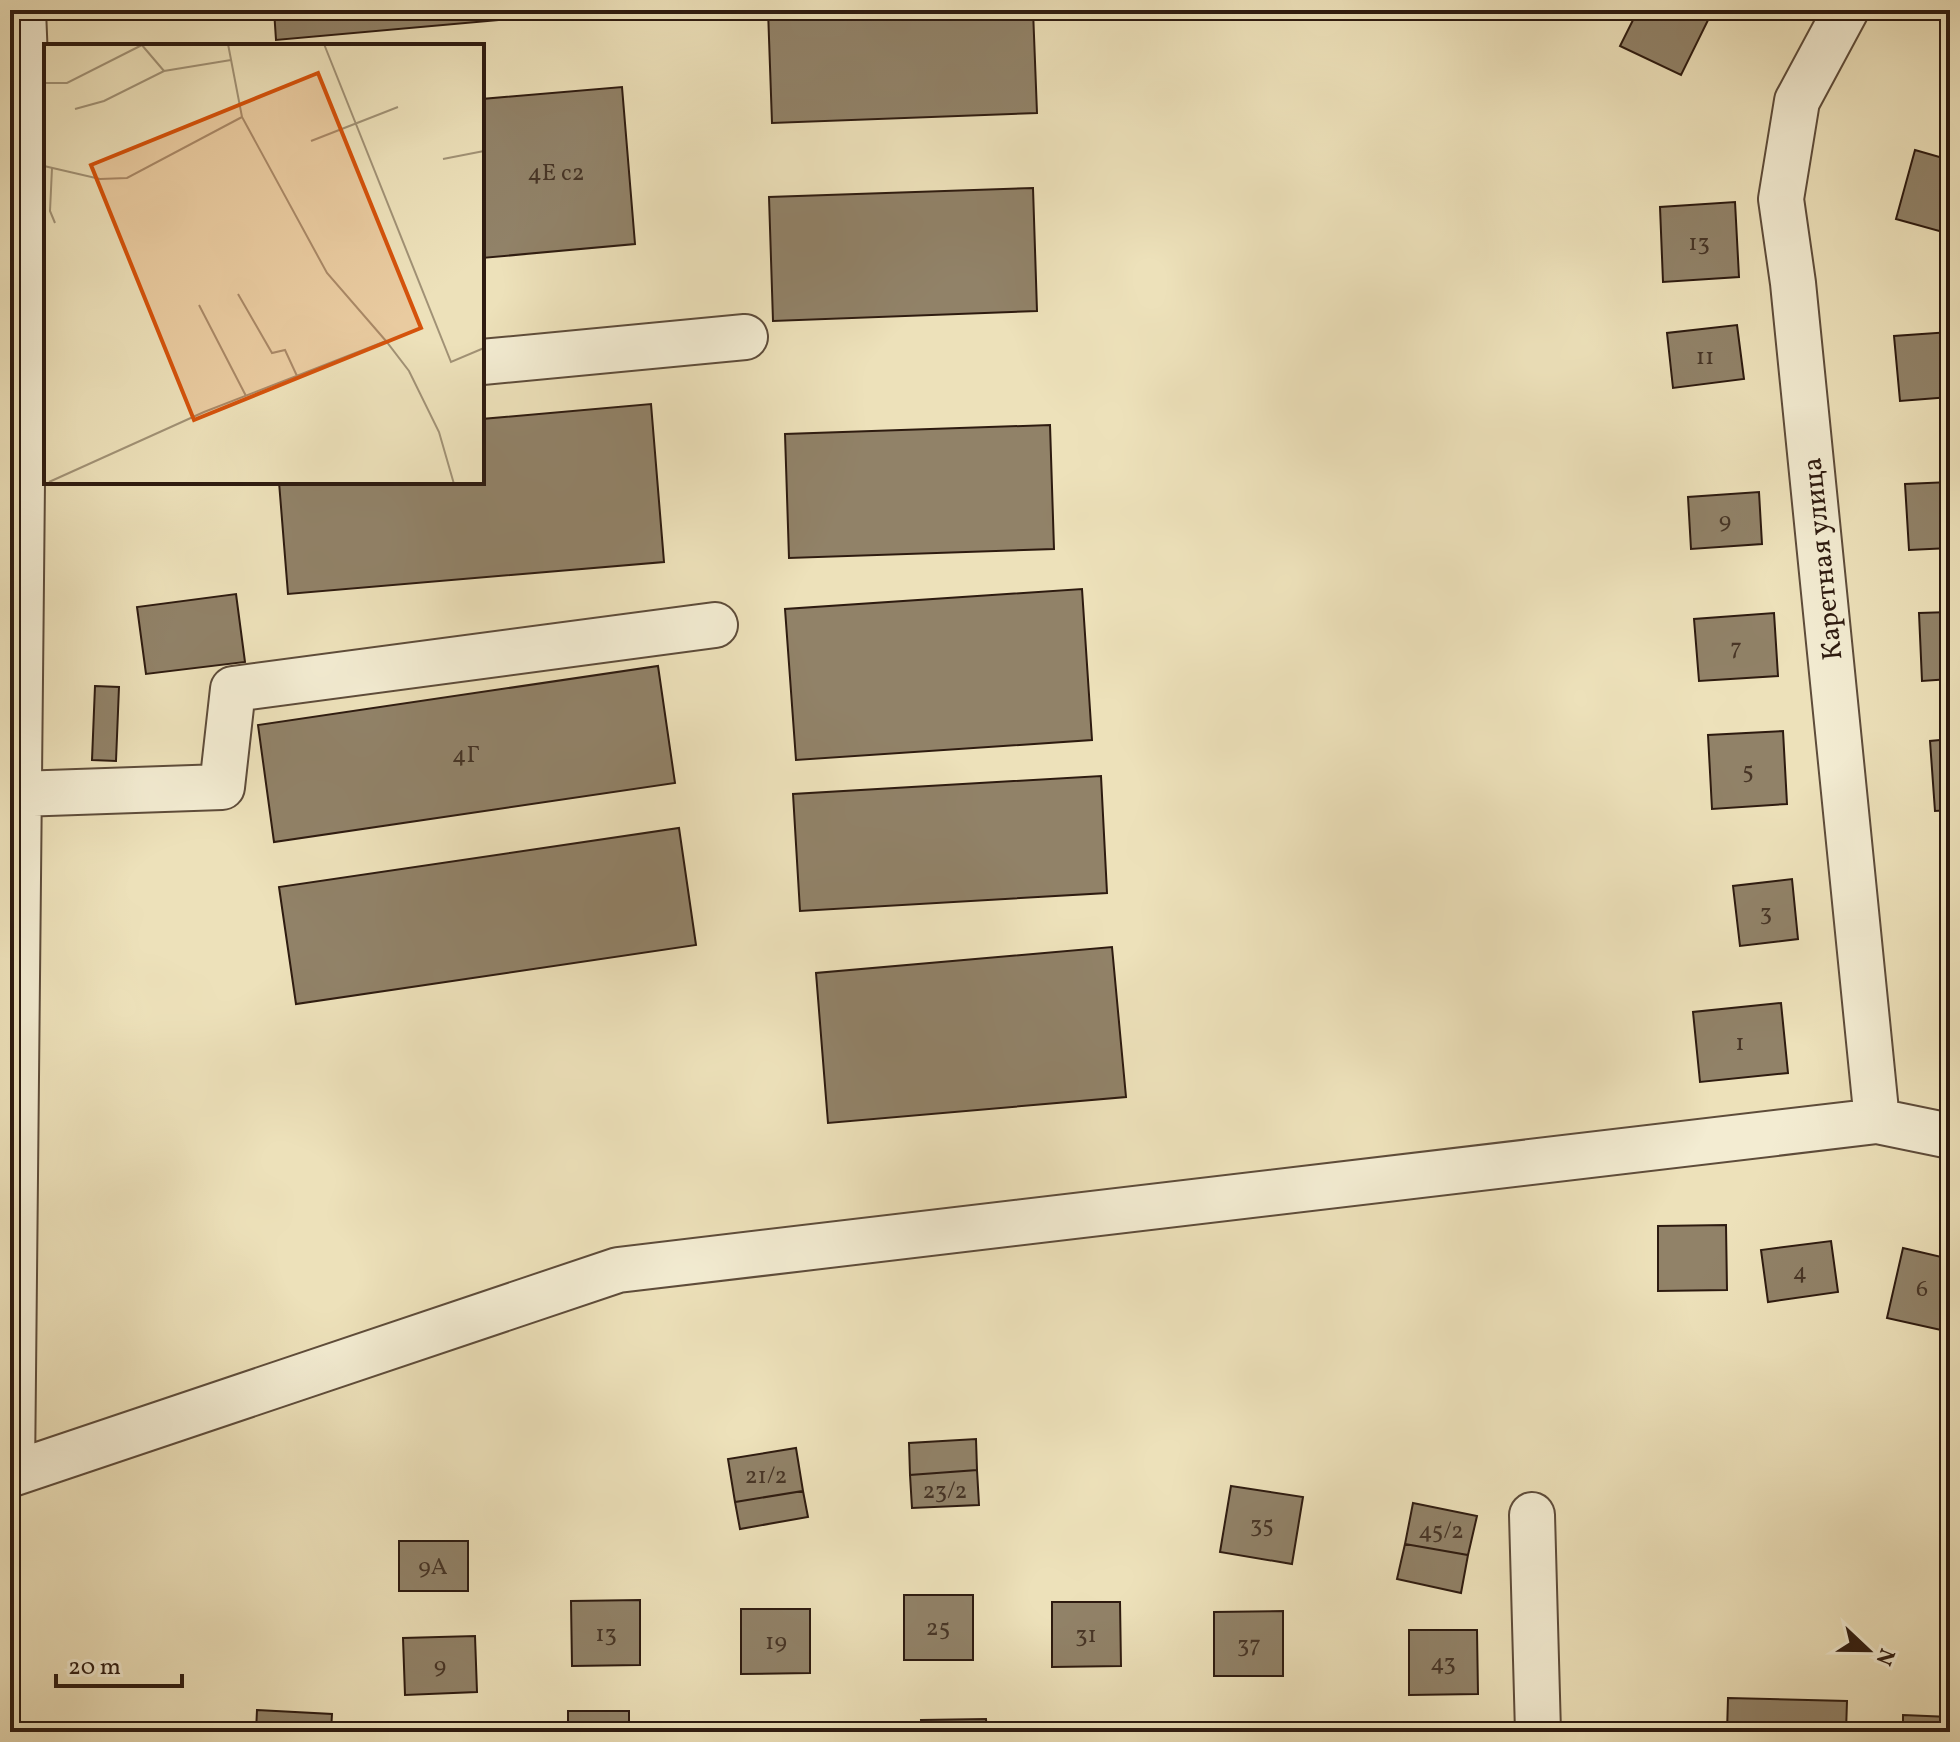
<svg xmlns="http://www.w3.org/2000/svg" width="1960" height="1742" font-family="Vollkorn,serif">
<style>
.building{fill:#918268;stroke:#2e1b10;stroke-width:2}
.lines{fill:none;stroke-linecap:round;stroke-linejoin:round}
.minor-casing{stroke:#5e4c3a;stroke-width:48}
.minor{stroke:#f3ecd2;stroke-width:44}
.labels{text-anchor:middle;stroke-width:7;stroke-linejoin:round;paint-order:stroke}
.number-label{font-size:24px;fill:#473526}
.street-label{font-size:28px;fill:#2e1b10;stroke:#f3ecd2}
.inset-road{fill:none;stroke:#a19276;stroke-width:2}
.view{fill:#d5530c;fill-opacity:0.15;stroke:#d5530c;stroke-width:4}
.inset-edge{fill:none;stroke:#2e1b10;stroke-width:4}
</style>
<rect width="100%" height="100%" fill="#ede1ba"/>
<filter id="stains"><feTurbulence type="fractalNoise" baseFrequency=".0025" numOctaves="4"/><feColorMatrix values="0 0 0 0 .2 0 0 0 0 .09 0 0 0 0 .02 0 0 0 .5 -.17"/></filter>
<radialGradient id="worn" r=".72"><stop offset=".6" stop-color="#630" stop-opacity="0"/><stop offset="1" stop-color="#630" stop-opacity=".3"/></radialGradient>
<path class="building" d="M274,10H609L276,40Z
M768,10H1033L1037,113L772,123Z
M1638,10H1713L1681,75L1620,46Z
M622,87L635,244L482,258V99Z
M1915,150L1950,160V234L1896,219Z
M1033,188L1037,311L773,321L769,197Z
M1735,202L1739,277L1663,282L1660,207Z
M1737,325L1744,379L1673,388L1667,333Z
M1950,332V397L1900,401L1894,336Z
M651,404L664,562L288,594L279,482H482V419Z
M1050,425L1054,549L789,558L785,434Z
M1950,482V548L1909,550L1905,484Z
M1759,492L1762,544L1691,549L1688,497Z
M1082,589L1092,740L796,760L785,609Z
M236,594L245,662L146,674L137,607Z
M1950,612V679L1922,681L1919,613Z
M1774,613L1778,676L1699,681L1694,619Z
M658,666L675,783L274,842L258,725Z
M95,686L119,687L116,761L92,760Z
M1783,731L1787,804L1712,809L1708,735Z
M1950,739V810L1935,811L1930,741Z
M1101,776L1107,893L800,911L793,794Z
M679,828L696,945L296,1004L279,887Z
M1792,879L1798,939L1740,946L1733,886Z
M1112,947L1126,1097L828,1123L816,973Z
M1781,1003L1788,1073L1700,1082L1693,1012Z
M1726,1225L1727,1290L1658,1291V1226Z
M1831,1241L1838,1292L1768,1302L1761,1250Z
M1903,1248L1950,1259V1332L1887,1318Z
M976,1439L977,1470L910,1475L909,1443Z
M796,1448L803,1491L735,1502L728,1459Z
M977,1470L979,1505L912,1508L910,1475Z
M1231,1486L1303,1497L1292,1564L1220,1552Z
M803,1491L808,1517L740,1529L735,1502Z
M1413,1503L1477,1516L1468,1555L1405,1544Z
M399,1541H468V1591H399Z
M1405,1544L1468,1555L1461,1593L1397,1579Z
M904,1595H973V1660H904Z
M640,1600V1665L572,1666L571,1601Z
M1052,1602H1120L1121,1666L1052,1667Z
M741,1609H810V1673L741,1674Z
M1283,1611V1676H1214V1612Z
M1409,1630H1477L1478,1694L1409,1695Z
M475,1636L477,1692L405,1695L403,1638Z
M1728,1698L1847,1701L1846,1732H1727Z
M257,1710L332,1714L331,1732H256Z
M568,1711H629V1732H568Z
M1903,1715L1950,1717V1732H1903Z
M986,1719L987,1732H922L921,1720Z"/>
<g class="lines">
<defs>
<path id="minor" d="M1846,10L1797,101L1781,199L1793,283L1877,1121
M482,362L745,337
M19,794L222,787L233,689L715,625
M12,1474L618,1270L1877,1121L1950,1136
M10,1475L12,1474L26,84L23,10
M1532,1515L1538,1732"/>
</defs>
<use href="#minor" class="minor-casing"/>
<use href="#minor" class="minor"/>
</g>
<g class="labels">
<g class="number-label">
<text x="556" y="180">4Е с2</text>
<text x="1699" y="250">13</text>
<text x="1705" y="364">11</text>
<text x="1725" y="528">9</text>
<text x="1736" y="655">7</text>
<text x="466" y="762">4Г</text>
<text x="1748" y="778">5</text>
<text x="1766" y="920">3</text>
<text x="1740" y="1050">1</text>
<text x="1800" y="1279">4</text>
<text x="1922" y="1296">6</text>
<text x="766" y="1483">21/2</text>
<text x="945" y="1498">23/2</text>
<text x="1262" y="1532">35</text>
<text x="1441" y="1538">45/2</text>
<text x="433" y="1574">9А</text>
<text x="938" y="1635">25</text>
<text x="606" y="1641">13</text>
<text x="1086" y="1642">31</text>
<text x="776" y="1649">19</text>
<text x="1249" y="1652">37</text>
<text x="1443" y="1670">43</text>
<text x="440" y="1673">9</text>
</g>
<g class="street-label">
<text transform="translate(1821 559) rotate(-96)" y="10">Каретная улица</text>
</g>
</g>
<g transform="translate(44 44)">
<rect width="440" height="440" fill="#ede1ba"/>
<path class="inset-road" d="M97,0L120,27M184,0L198,73L283,229L342,297M280,0L407,318L440,304M0,39H23L98,1M31,65L60,57L120,27L187,16M267,97L354,63M399,115L440,107M0,122L56,135L83,134L198,73M8,124L6,167L11,179M194,250L228,309L241,306L253,332M155,261L202,352M5,438L160,368L342,297L365,327L395,388L410,440"/>
<path class="view" d="M274,29L377,284L150,376L47,121Z"/>
<rect width="440" height="440" class="inset-edge"/>
</g>
<rect width="1960" height="1742" fill="none" stroke="#ede1ba" stroke-width="40"/>
<rect x="12" y="12" width="1936" height="1718" fill="none" stroke="#2e1b10" stroke-width="4"/>
<rect x="20" y="20" width="1920" height="1702" fill="none" stroke="#2e1b10" stroke-width="2"/>
<g transform="translate(1868 1650) rotate(112)" stroke="#f3ecd2" stroke-width="6" paint-order="stroke">
<path d="M0-6L14 30L0 20L-14 30Z" fill="#2e1b10"/>
<text y="-12" font-size="22" font-weight="bold" text-anchor="middle" fill="#2e1b10">N</text>
</g>
<path d="M56 1674v12h126v-12" fill="none" stroke="#2e1b10" stroke-width="4"/>
<text x="68" y="1674" font-size="24" fill="#2e1b10" stroke="#f3ecd2" stroke-width="6" paint-order="stroke">20 m</text>
<rect width="100%" height="100%" filter="url(#stains)"/>
<rect width="100%" height="100%" fill="url(#worn)"/>
</svg>
